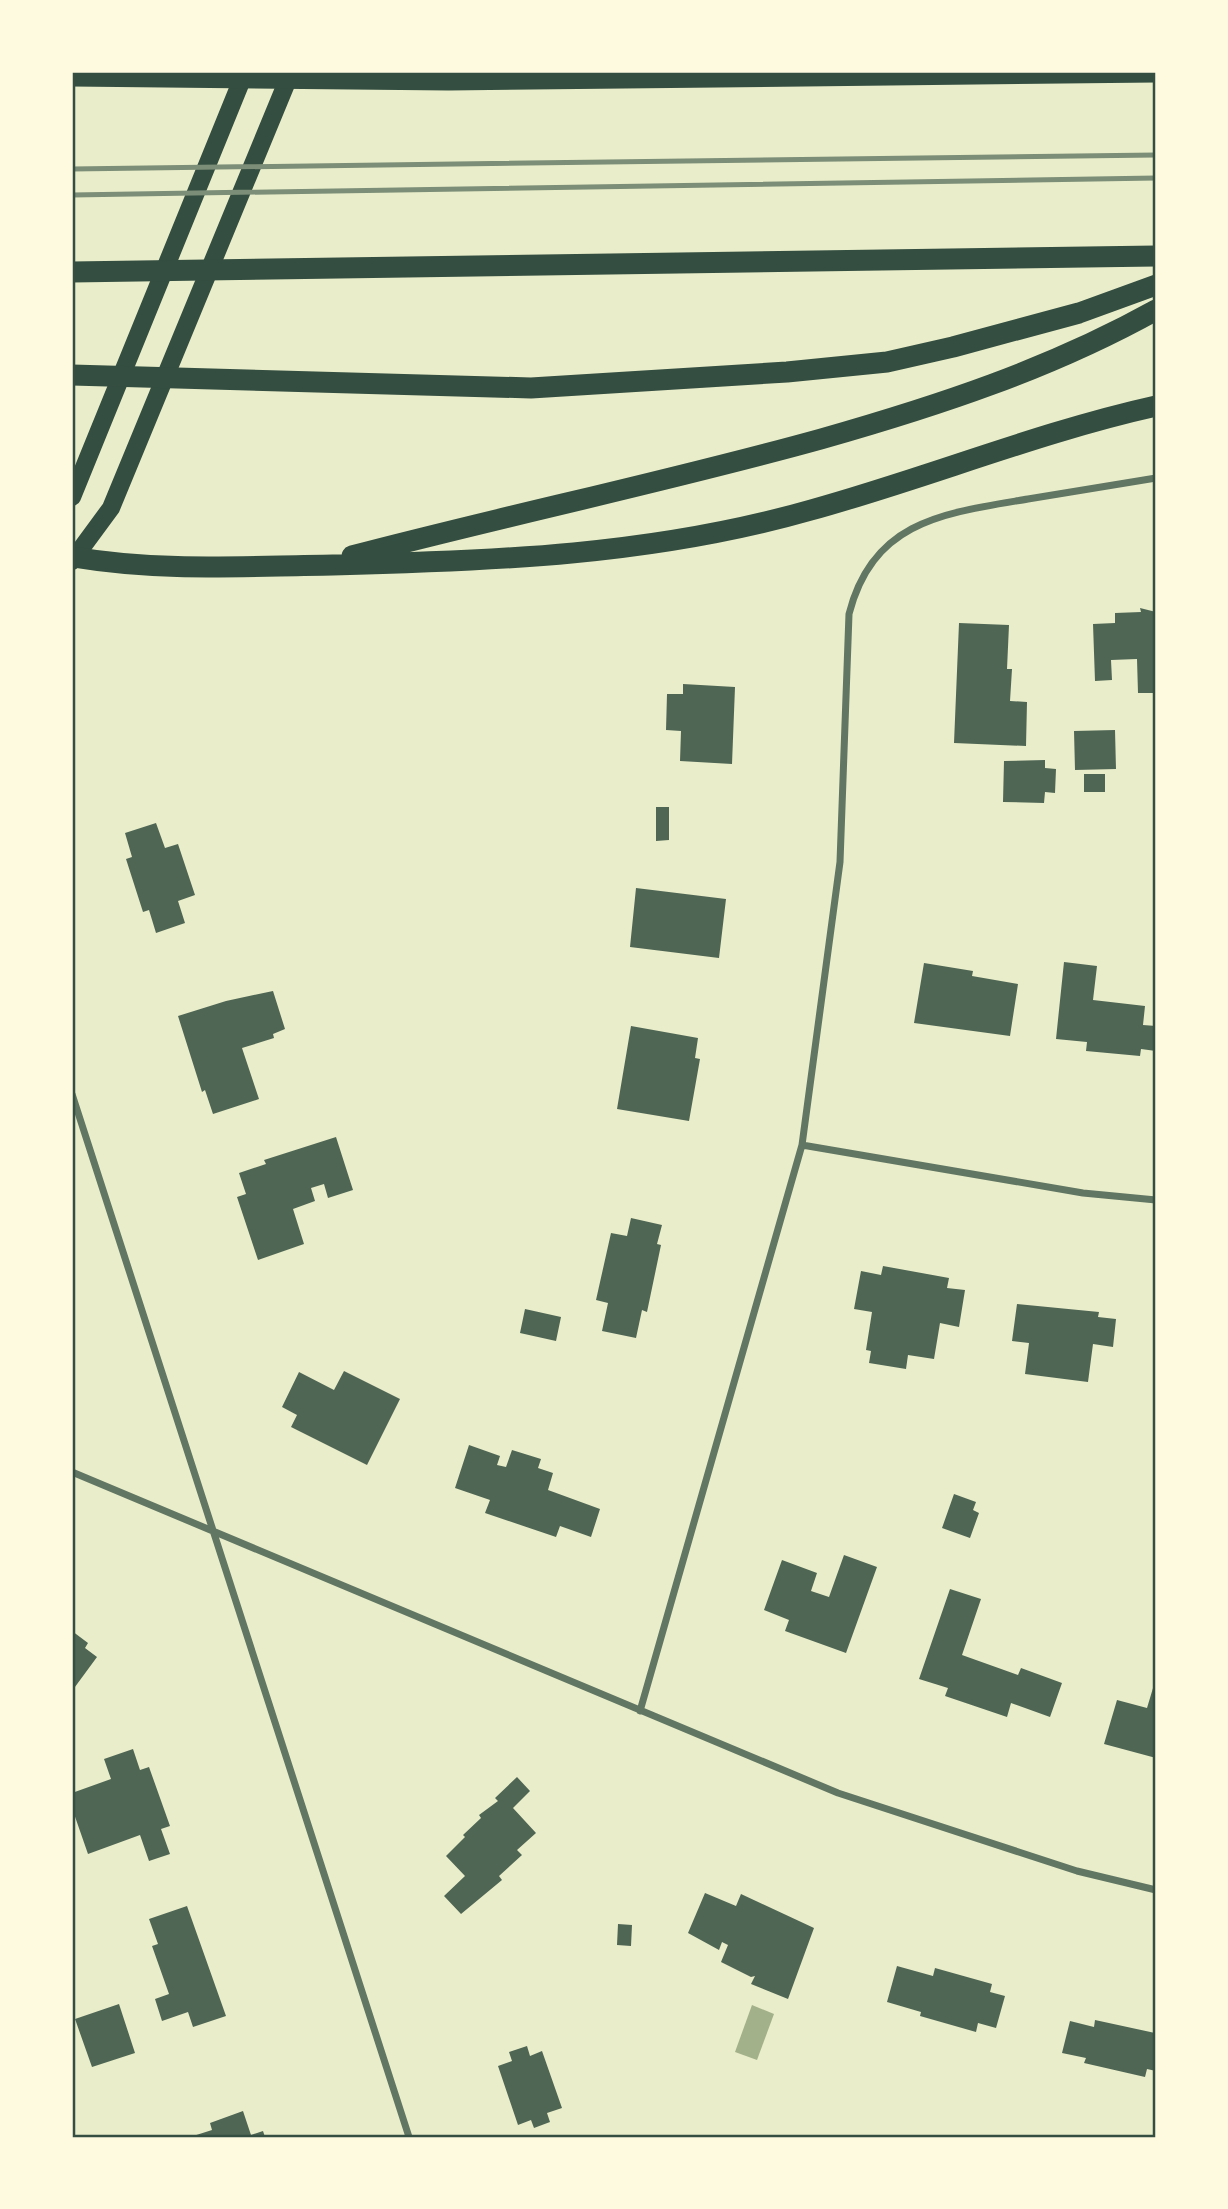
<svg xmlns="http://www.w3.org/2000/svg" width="1228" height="2209" font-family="'Alegreya Sans',sans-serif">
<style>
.water{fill:#a3b18a}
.building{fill:#4f6655}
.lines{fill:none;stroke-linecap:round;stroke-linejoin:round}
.minor{stroke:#617663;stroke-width:7}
.primary{stroke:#344e41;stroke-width:18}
.motorway{stroke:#344e41;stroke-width:21}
.rail{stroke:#7c8e77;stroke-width:5}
.neatline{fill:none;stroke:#344e41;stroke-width:2.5}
</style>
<rect width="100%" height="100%" fill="#e9edc9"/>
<path class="water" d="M752,2005L774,2014L757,2060L735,2052Z"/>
<path class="building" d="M1140,608L1156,612V693H1138L1137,659L1111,660L1112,680L1095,681L1093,624L1115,623V613L1141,612Z
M959,623L1009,625L1007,669H1012L1010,701L1027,702L1026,746L954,743Z
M683,684L735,687L732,764L680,761L681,731L666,730L667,694H683Z
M1115,730L1116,769L1075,770L1074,731Z
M1045,760V768L1056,769L1055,793L1045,792L1044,803L1003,802L1004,761Z
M1084,774H1105V792H1084Z
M656,807H669V840L656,841Z
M156,823L165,848L178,844L195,895L178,901L185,923L156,933L149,910L143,912L126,859L132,857L125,833Z
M636,888L726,899L719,958L630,947Z
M1064,962L1097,966L1093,1000L1145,1006L1143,1025L1156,1026V1051L1141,1049L1140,1056L1086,1051L1087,1042L1056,1039Z
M924,963L973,971L972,976L1018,984L1010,1036L914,1023Z
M273,991L285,1029L273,1034L274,1038L242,1048L259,1099L213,1114L205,1090L202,1092L178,1016L226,1001Z
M631,1026L698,1038L695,1058L700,1059L689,1121L617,1109Z
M336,1137L353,1190L328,1198L324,1184L311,1188L315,1201L293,1209L304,1244L258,1260L237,1197L246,1194L239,1173L266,1164L264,1160Z
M631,1218L662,1225L657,1244L661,1245L647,1312L642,1310L636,1338L602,1331L608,1303L596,1300L611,1233L627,1236Z
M883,1266L949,1278L947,1288L965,1290L959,1327L940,1323L934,1359L908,1355L906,1369L869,1363L871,1351L866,1350L872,1312L854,1309L861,1271L881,1275Z
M1017,1304L1099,1312L1098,1317L1116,1319L1113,1347L1093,1344L1088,1382L1025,1374L1029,1343L1012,1341Z
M525,1309L561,1317L556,1341L520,1333Z
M344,1371L400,1399L367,1465L291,1427L297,1415L282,1407L299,1372L334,1390Z
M469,1445L500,1456L497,1465L506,1467L512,1450L541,1459L538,1468L553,1473L548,1490L600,1509L591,1537L560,1526L556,1537L485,1513L490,1500L455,1488Z
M954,1494L976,1502L973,1510L979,1513L970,1538L942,1528Z
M844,1555L877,1567L846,1653L785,1631L789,1620L764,1610L782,1560L817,1573L811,1591L829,1597Z
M950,1589L981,1599L962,1655L1018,1675L1021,1668L1062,1683L1050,1717L1011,1703L1007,1717L945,1696L948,1688L919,1679Z
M72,1631L88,1643L85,1648L97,1657L72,1691Z
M1156,1678V1758L1104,1744L1117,1700L1147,1708Z
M133,1749L140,1770L149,1767L170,1826L161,1829L170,1854L149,1861L140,1835L88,1854L72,1808V1793L111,1779L104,1759Z
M517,1777L530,1791L513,1808L536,1833L517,1850L522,1855L499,1876L502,1880L461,1914L444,1896L465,1876L446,1856L465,1837L463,1835L481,1818L479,1815L498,1801L495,1798Z
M705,1893L736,1906L741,1894L814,1928L788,1999L751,1984L755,1976L751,1977L721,1962L728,1945L722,1942L719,1950L688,1933Z
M187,1906L226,2016L193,2027L188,2012L162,2021L155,1999L169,1994L152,1946L158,1944L149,1919Z
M618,1924L632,1925L631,1946L617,1945Z
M897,1966L933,1976L935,1968L992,1984L990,1992L1005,1996L996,2028L978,2023L976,2032L920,2016L921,2012L887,2002Z
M119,2004L135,2053L92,2067L75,2019Z
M1095,2020L1155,2033L1156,2071L1147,2069L1145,2077L1084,2063L1086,2058L1062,2053L1070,2021L1094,2027Z
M527,2046L530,2056L542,2051L562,2108L547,2113L550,2122L534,2128L531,2120L518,2125L498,2066L512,2061L509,2052Z
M243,2111L251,2135L263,2131L265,2137H190L212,2130L210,2123Z"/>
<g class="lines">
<path class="minor" d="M72,1094L409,2137
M802,1145L1083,1193L1156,1200
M72,1472L838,1793L1077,1871L1156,1890
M640,1711L802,1145L840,862L849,614C873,520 945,513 1028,499C1071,492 1114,485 1156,478"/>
<path class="primary" d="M72,497L245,72
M72,561L111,508L291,72"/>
<path class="motorway" d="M72,76L449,80L461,77
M449,80L1156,72
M72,272L1156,256
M72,375L531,388L787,372L887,362L953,347L1079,313L1156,285
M352,556C508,515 666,482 821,439C937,406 1050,369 1156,310
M73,557C163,572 242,566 333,565C495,561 654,555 811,510C927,478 1039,432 1156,406"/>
<path class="rail" d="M72,169L1156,155
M72,195L1156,178"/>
</g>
<rect width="1228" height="2209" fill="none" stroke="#fefae0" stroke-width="147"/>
<rect x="74" y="74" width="1080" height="2062" class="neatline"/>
</svg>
